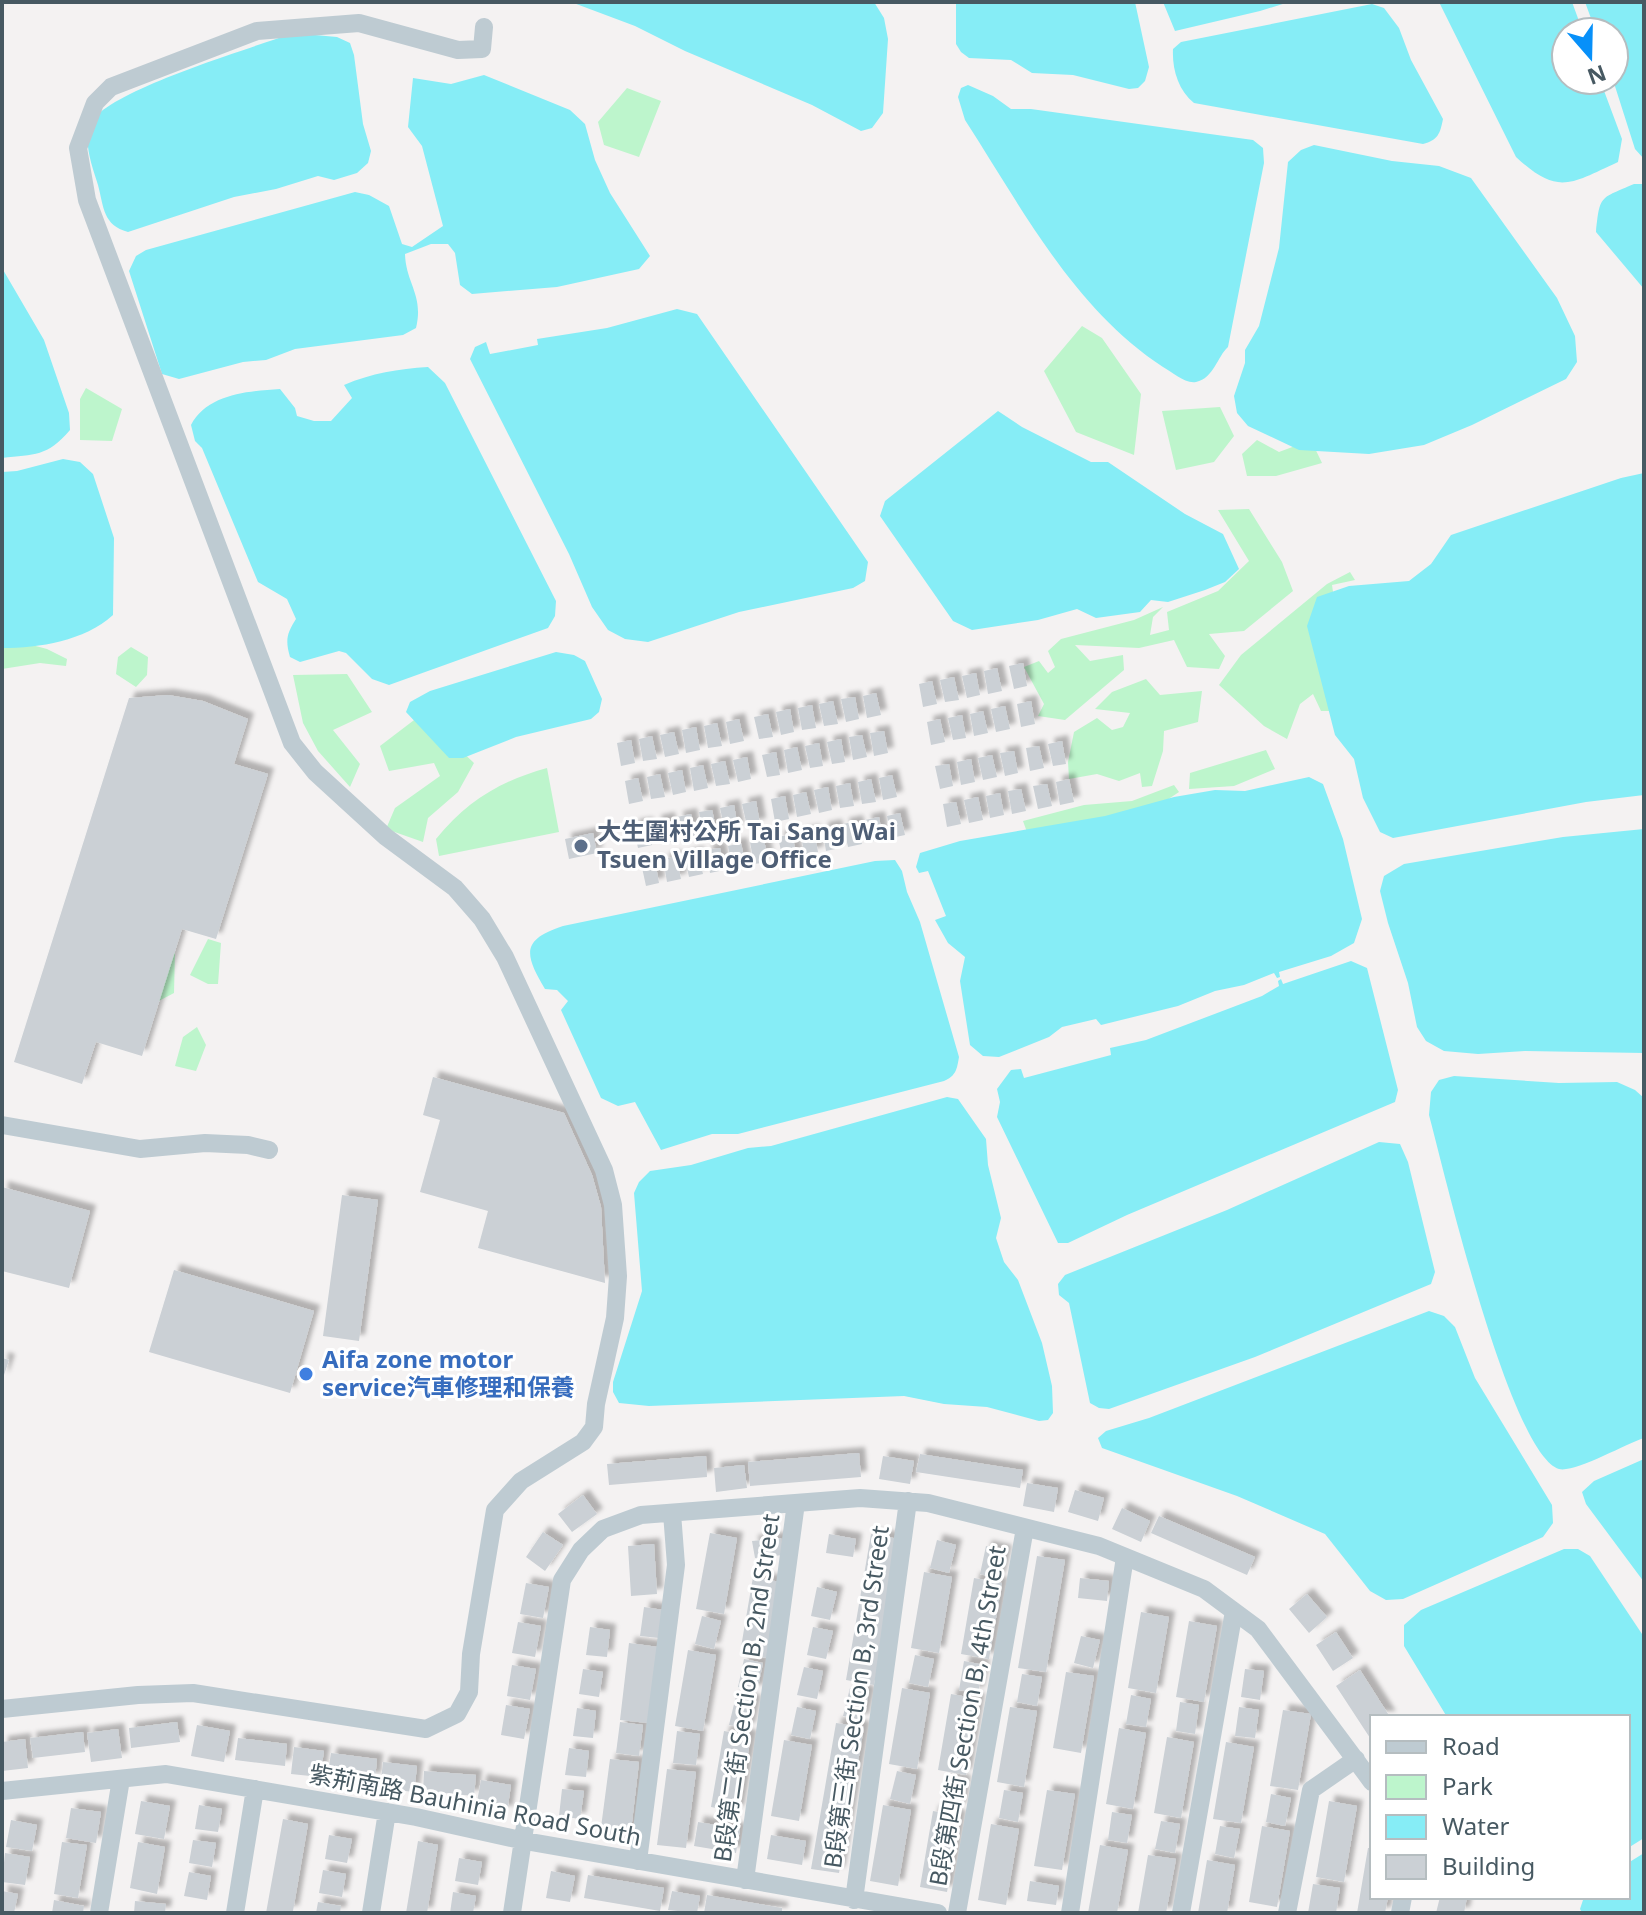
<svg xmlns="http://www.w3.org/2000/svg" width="1646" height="1915" font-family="'Noto Sans','Noto Sans TC',sans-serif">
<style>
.green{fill:#bdf5cc}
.water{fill:#86edf6}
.building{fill:#cbd0d5;filter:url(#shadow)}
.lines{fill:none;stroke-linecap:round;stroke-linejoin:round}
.street{stroke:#becbd2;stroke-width:18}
.service-dot{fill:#5c6f8a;stroke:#fff;stroke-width:3}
.shop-dot{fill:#3f7fe0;stroke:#fff;stroke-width:3}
.labels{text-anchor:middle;stroke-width:6;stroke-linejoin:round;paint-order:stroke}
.service-label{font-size:24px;font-weight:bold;fill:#4e5e75;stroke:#fff;text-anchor:start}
.shop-label{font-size:24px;font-weight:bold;fill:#366cbe;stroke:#fff;text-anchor:start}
.street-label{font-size:24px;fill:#475962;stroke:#fff}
</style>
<defs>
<filter id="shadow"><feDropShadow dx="6" dy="-6" stdDeviation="2" flood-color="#0004"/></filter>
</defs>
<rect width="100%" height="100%" fill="#f4f2f2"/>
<path class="green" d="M627,88L661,101L639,157L604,145L598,122Z
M1082,326L1102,338L1141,394L1134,455L1076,432L1044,371Z
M86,388L122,409L112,441L80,440V399Z
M1220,407L1234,436L1214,462L1176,470L1162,411Z
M1257,440L1279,452L1311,440L1322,463L1276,476H1247L1242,454Z
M1249,509L1282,562L1293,591L1244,631L1209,634L1225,656L1219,669L1187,667L1174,640L1139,648L1075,645L1090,661L1123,655L1124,670L1065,720L1038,716L1044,704L1024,667L1039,661L1048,673L1055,667L1048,651L1061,639L1134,620L1163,607L1153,617L1150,635L1169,630L1167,612L1218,591L1249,561L1218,510Z
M1350,572L1355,580L1332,585L1335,606L1337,711H1321L1313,694L1300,704L1287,739L1264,726L1219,685L1241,655L1327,584Z
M2,637L47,649L67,659L66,666L40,663L2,669Z
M131,647L148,657L147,675L136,687L116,674L118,657Z
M347,674L372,712L333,730L360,764L350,787L318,751L303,723L293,675Z
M1146,679L1160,695L1202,691L1198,722L1164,731L1163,751L1152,786L1142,787L1140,773L1119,781L1097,774L1069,779L1068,762L1074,732L1097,718L1112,730L1123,727L1130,713L1095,709L1112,692Z
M422,714L474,763L458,792L428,818L423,842L386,829L395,808L440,776L434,763L389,771L380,746Z
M1266,750L1275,769L1234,786L1189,789L1190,773Z
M547,768L559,832L439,856L436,839C467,801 500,781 547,768Z
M1174,785L1179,792L1155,808L1028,835L1023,821L1084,805L1132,801Z
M208,939L221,943L218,984H208L190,975Z
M175,952L174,993L153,1004Z
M197,1027L206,1045L196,1071L175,1066L183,1037Z"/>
<path class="water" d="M571,2H874L884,18L888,39L883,113L872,128L861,131L812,105L685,51L635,26Z
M956,2H1135L1149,67L1145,81L1138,88L1129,89L1073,75L1032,73L1011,60L969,58L961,52L956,44Z
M1163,2H1289L1260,11L1175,31Z
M1439,2H1572L1583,32H1566V80H1600L1622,139L1618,162C1570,184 1558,196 1516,157Z
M1585,2H1644V159L1635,149L1613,80L1614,32H1596Z
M1372,4L1384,8L1399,28L1411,60L1443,119C1440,134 1438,140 1423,144L1194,103C1178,90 1172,69 1173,49L1181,42Z
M293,33L337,37L350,43L354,55L363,124L371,151L368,163L357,173L334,180L318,176L276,189L234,197L128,232C103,225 104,208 98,185C93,168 83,144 90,125C101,92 256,47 293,33Z
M484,75L570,110L585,124L595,160L610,193L650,256L639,269L557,287L472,294L460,285L455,253L448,244H431L405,254C406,284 424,295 416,328L403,335L295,349L266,360L243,362L179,379L162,374L129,271L136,256L146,250L355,192L369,195L389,206L402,244L412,247L443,226L422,146L408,127L413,78L451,84Z
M968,85L993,96L1011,109H1031L1253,140L1263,148L1264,163L1228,347C1217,357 1214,378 1196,382C1185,384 1172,372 1163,367C1073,308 1022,208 965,120L958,97L961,88Z
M1314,145L1392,161L1439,166L1471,178L1557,298L1575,336L1577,362L1566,379L1472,425L1424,445L1369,454L1299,450L1248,426L1237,413L1234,396L1245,363V350L1259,326L1279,248L1288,162L1301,150Z
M1634,184H1644V289L1596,232C1600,194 1600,199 1634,184Z
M2,268L44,340L69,413L70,430C47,457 35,454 2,458Z
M677,309L697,314L868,562L865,581L853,588L739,612L648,642L625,639L608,630L592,607L569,554L470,359L475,347L486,342L490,354L538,345L537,339L607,328Z
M428,367L445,383L556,601L555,616L548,628L389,685L372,679L346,653L339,651L300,662L290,657C285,640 287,633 296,619L287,599L258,582L202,448L195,441L191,425C207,394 248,391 280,389L295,408L297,416L314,421H331L352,398L344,385C372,373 398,369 428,367Z
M998,411L1022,427L1091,462H1108L1185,514L1223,534L1239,569L1225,582L1205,590L1168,602L1151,600L1140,612L1096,618L1077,609L1038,620L972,630L953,621L880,516L885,501Z
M63,459L80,462L93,474L114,538L113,615C84,641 40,648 2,648V472L17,471Z
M1644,473V795L1586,802L1393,838L1380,832L1363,798L1354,759L1335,735L1307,626L1317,597L1349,586L1409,581L1431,564L1451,535L1621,478Z
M556,652L574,655L585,661L602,699L599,712L591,719L516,737L463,758H449L406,712L410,702L430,691Z
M1309,777L1323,784L1343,839L1362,919L1354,943L1331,956L1279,972L1280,977L1277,978L1274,973L1244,985L1215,991L1178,1006L1101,1025L1096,1019L1062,1027L1049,1037L999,1057L983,1056L970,1045L960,981L965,957L948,943L935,920L946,916L928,871L919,873L916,867L920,853L960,841L1105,816L1174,797L1215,790L1245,791Z
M1644,829V1053L1525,1051L1478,1054L1444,1051L1426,1041L1417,1027L1408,983L1388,923L1380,891L1384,876L1404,864L1563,837Z
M895,860L902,871L907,892L920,922L959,1057C957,1069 956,1076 944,1081L738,1134H712L661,1150L635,1102L618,1106L601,1098L561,1010L568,1001L557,990L545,989C525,955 520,940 563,926L875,861Z
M1351,961L1367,968L1398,1090L1395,1102L1127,1215L1068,1243H1058L997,1117L1000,1102L997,1089L1011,1070L1021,1069L1024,1078L1111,1055L1110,1048L1146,1040L1262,996L1279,986L1278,981L1281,979L1283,984Z
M1454,1076L1559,1083L1617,1082L1635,1090L1644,1098V1438C1625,1444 1575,1473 1559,1469C1510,1453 1444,1171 1429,1115L1431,1092L1439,1080Z
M947,1097L958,1099L986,1139L988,1165L1001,1218L996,1238L1004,1262L1018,1280L1042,1343L1052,1386L1053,1413L1048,1420L1039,1421L987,1407L944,1404L904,1396L649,1406L619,1403L613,1392V1382L642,1291L634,1193L639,1182L650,1171L691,1165L748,1148L771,1146Z
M1379,1142L1400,1144L1408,1162L1435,1272L1431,1284L1255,1357L1109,1409L1099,1408L1090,1403L1069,1303L1059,1295L1058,1284L1065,1275L1227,1210Z
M1429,1311L1444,1316L1455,1327L1475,1378L1552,1505L1553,1523L1543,1537L1403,1599L1386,1600L1370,1591L1325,1534L1237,1496L1102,1448L1098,1438L1106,1431L1149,1418Z
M1644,1459V1582L1586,1504L1582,1492L1594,1481Z
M1564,1549H1578L1590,1556L1644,1637V1838L1628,1848V1717H1447L1404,1646V1625L1421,1610Z
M1644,1853V1913H1582L1580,1909L1584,1897H1628V1863Z"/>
<path class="building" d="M1023,663L1027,686L1014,689L1009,666Z
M997,668L1002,691L988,694L984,671Z
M976,673L980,695L967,698L962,676Z
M954,677L959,700L945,702L940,680Z
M932,681L937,704L923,707L919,684Z
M876,693L881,715L867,718L863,696Z
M168,695L203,701L248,719L234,764L268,774L216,939L182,929L142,1056L96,1042L82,1084L14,1062L129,698Z
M855,697L859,719L846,722L841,699Z
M833,701L838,724L824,726L819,704Z
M1031,701L1035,724L1021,727L1017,704Z
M812,705L816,728L802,730L798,708Z
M1005,706L1010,729L996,732L991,709Z
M790,709L794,732L781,735L776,712Z
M983,711L988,733L974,736L970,714Z
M768,714L773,737L759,739L754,717Z
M962,715L966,738L953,740L948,718Z
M739,719L744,741L730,744L726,722Z
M940,719L945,742L931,745L927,722Z
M717,723L722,746L708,748L704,726Z
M696,727L700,750L686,753L682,730Z
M884,731L888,753L874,756L870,733Z
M674,732L679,754L665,757L660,735Z
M862,735L867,757L853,760L849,737Z
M652,736L657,759L643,761L639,739Z
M841,739L845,762L832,764L827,742Z
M631,740L635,763L621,766L617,743Z
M1062,741L1066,764L1053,766L1048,744Z
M819,743L823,766L810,768L805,746Z
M1039,746L1044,768L1030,771L1026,748Z
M797,747L802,770L788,773L784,750Z
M1014,751L1018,773L1005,776L1000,753Z
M776,752L780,775L767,777L762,755Z
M992,755L997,777L983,780L978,758Z
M747,757L751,779L738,782L733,760Z
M971,759L975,782L961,785L957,762Z
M725,761L730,784L716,786L711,764Z
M949,764L953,786L940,789L935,766Z
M703,765L708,788L694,791L690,768Z
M682,770L686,792L673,795L668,773Z
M660,774L665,797L651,799L647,777Z
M892,775L897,797L883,800L879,778Z
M638,778L643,801L629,804L625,781Z
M871,779L876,802L862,804L858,782Z
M1069,779L1074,802L1060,805L1056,782Z
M850,783L854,806L840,808L836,786Z
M1047,784L1052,806L1038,809L1033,786Z
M828,787L832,810L819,813L814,790Z
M1021,789L1026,811L1012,814L1008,791Z
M806,792L811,814L797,817L793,795Z
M1000,793L1004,815L990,818L986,796Z
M785,796L789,819L775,822L771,799Z
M978,797L983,820L969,823L964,800Z
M756,801L760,824L747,826L742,804Z
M956,802L961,824L947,827L943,804Z
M734,805L738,828L725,831L720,808Z
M712,810L717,832L703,835L699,812Z
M900,813L905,835L891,838L887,816Z
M691,814L695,836L681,839L677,817Z
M879,817L883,839L870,842L865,820Z
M669,818L673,841L660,844L655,821Z
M857,821L862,844L848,847L843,824Z
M647,823L652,845L638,848L633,825Z
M836,825L840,848L826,851L822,828Z
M814,830L818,852L805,855L800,833Z
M593,833L597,853L569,859L565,839Z
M792,834L797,857L783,860L778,837Z
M764,839L768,862L754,864L750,842Z
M741,843L746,866L732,869L728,846Z
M720,848L724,870L710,873L706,850Z
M698,852L703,874L689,877L684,855Z
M676,856L681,879L667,882L663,859Z
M655,861L659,883L646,886L641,863Z
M433,1077L564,1113L592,1175L601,1207L605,1283L478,1248L488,1211L420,1192L440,1120L423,1115Z
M2,1187L90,1211L69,1288L2,1271Z
M342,1195L378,1200L359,1341L323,1336Z
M174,1270L314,1311L290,1393L149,1352Z
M2,1358L9,1360L3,1378H2Z
M859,1453L861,1477L750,1486L748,1462Z
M920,1454L1023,1470L1020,1488L916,1472Z
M706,1456L707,1477L609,1485L607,1464Z
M883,1456L914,1461L910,1484L879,1479Z
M744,1465L747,1488L716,1492L714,1468Z
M1027,1483L1058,1488L1054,1512L1023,1506Z
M1075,1490L1104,1498L1098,1521L1068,1512Z
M583,1495L597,1514L572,1532L558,1514Z
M1122,1508L1150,1521L1141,1542L1112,1529Z
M1159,1516L1255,1557L1247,1575L1151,1533Z
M543,1532L563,1545L545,1571L526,1557Z
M710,1533L737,1538L724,1614L696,1609Z
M829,1534L856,1539L853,1557L826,1553Z
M871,1534L899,1539L874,1685L846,1680Z
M781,1538L783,1555L755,1558L752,1541Z
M937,1540L956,1545L949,1573L930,1568Z
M654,1544L657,1594L631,1596L628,1546Z
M986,1546L1006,1551L999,1579L980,1574Z
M1037,1556L1065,1560L1046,1672L1018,1668Z
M924,1572L952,1577L939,1653L911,1648Z
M753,1577L780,1582L767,1658L740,1653Z
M974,1578L1002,1583L989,1659L961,1654Z
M1080,1578L1109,1581L1107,1601L1078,1598Z
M526,1583L549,1587L543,1618L520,1614Z
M817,1587L837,1592L830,1620L811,1616Z
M1307,1594L1327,1617L1309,1633L1289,1609Z
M644,1607L663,1610L659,1638L640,1636Z
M1141,1612L1169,1617L1156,1693L1128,1688Z
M702,1616L721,1621L714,1649L695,1644Z
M1189,1621L1217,1626L1204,1702L1176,1697Z
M518,1622L541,1626L535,1657L512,1653Z
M590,1627L610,1630L607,1657L586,1655Z
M813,1627L833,1631L826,1659L807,1655Z
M1336,1632L1353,1658L1333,1671L1316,1645Z
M1081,1636L1100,1640L1093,1668L1074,1663Z
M629,1643L658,1647L648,1723L620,1720Z
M688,1650L716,1655L703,1731L675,1726Z
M915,1655L934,1659L928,1687L909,1683Z
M744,1659L763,1663L757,1691L738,1687Z
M964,1661L984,1665L978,1693L959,1690Z
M512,1665L536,1669L530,1700L507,1696Z
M804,1667L823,1671L817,1699L797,1695Z
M583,1669L603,1672L599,1697L579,1694Z
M1245,1669L1264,1671L1260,1700L1241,1697Z
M1360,1670L1390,1717H1372V1741L1336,1686Z
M1066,1672L1094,1676L1081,1753L1053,1748Z
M1022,1674L1042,1677L1037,1706L1017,1702Z
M850,1688L869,1692L863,1720L843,1716Z
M902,1688L930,1693L917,1769L889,1764Z
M951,1694L979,1699L966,1775L938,1770Z
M1131,1695L1151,1699L1146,1727L1126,1724Z
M736,1696L755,1701L749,1729L729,1725Z
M1180,1702L1199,1705L1195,1734L1176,1731Z
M506,1705L530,1709L524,1739L501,1735Z
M797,1707L816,1711L810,1739L791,1735Z
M1010,1707L1037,1711L1024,1787L997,1782Z
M1239,1707L1259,1710L1255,1738L1235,1736Z
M577,1708L596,1711L593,1738L573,1736Z
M1283,1710L1311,1714L1298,1790L1270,1786Z
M177,1722L180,1742L131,1748L129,1728Z
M620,1722L643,1725L639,1756L616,1753Z
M836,1723L864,1727L839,1873L811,1869Z
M197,1725L230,1731L224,1762L191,1756Z
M1119,1728L1146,1733L1133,1809L1106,1804Z
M118,1729L122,1758L91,1762L87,1733Z
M677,1731L700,1734L696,1765L673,1763Z
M724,1731L751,1736L738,1812L711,1807Z
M83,1732L85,1752L33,1758L30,1738Z
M1167,1737L1194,1742L1181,1818L1154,1813Z
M238,1738L287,1744L285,1766L235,1760Z
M25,1739L28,1768L2,1771V1742Z
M784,1740L812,1745L799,1821L771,1816Z
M1226,1742L1254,1747L1241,1823L1213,1819Z
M294,1747L324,1751L320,1777L291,1774Z
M569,1748L589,1751L586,1777L565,1775Z
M331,1753L377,1759L375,1779L328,1772Z
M610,1759L639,1762L630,1839L600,1835Z
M383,1762L417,1766L414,1792L380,1788Z
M667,1769L696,1772L686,1848L657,1845Z
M424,1771L476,1775L474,1796L423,1791Z
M897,1771L916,1775L910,1804L890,1799Z
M946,1778L965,1781L960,1809L940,1806Z
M481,1780L511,1785L507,1812L476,1807Z
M562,1789L584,1791L580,1819L559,1816Z
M1004,1790L1023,1793L1018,1822L999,1818Z
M1047,1790L1075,1794L1062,1870L1034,1866Z
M1271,1794L1291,1798L1285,1826L1266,1822Z
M141,1801L170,1806L164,1839L135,1834Z
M1329,1801L1357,1806L1344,1882L1316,1877Z
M199,1805L222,1809L218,1832L195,1829Z
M883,1805L911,1810L898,1886L870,1881Z
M71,1808L101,1812L96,1843L66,1838Z
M933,1811L960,1816L947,1892L920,1887Z
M1112,1812L1132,1815L1127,1843L1108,1840Z
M283,1819L308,1824L293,1911L266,1913Z
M11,1820L37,1825L32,1851L6,1847Z
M1161,1821L1180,1824L1175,1853L1155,1849Z
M698,1822L740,1829L736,1853L694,1846Z
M991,1824L1019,1829L1006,1905L978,1900Z
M1220,1826L1240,1829L1234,1858L1215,1854Z
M1262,1826L1290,1831L1277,1907L1249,1902Z
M329,1835L352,1839L347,1863L325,1859Z
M771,1835L806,1841L802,1865L767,1859Z
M193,1840L216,1843L212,1867L189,1863Z
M418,1841L438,1845L427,1913H406Z
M62,1842L87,1845L78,1898L54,1894Z
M138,1842L165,1847L157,1894L130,1888Z
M1100,1845L1128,1850L1117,1913H1088Z
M1368,1848H1372V1897H1388L1385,1913H1357Z
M5,1853L30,1857L25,1885L2,1882Z
M1148,1855L1176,1859L1166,1913H1138Z
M459,1858L482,1862L478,1885L455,1881Z
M1207,1860L1235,1865L1227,1913H1198Z
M323,1870L346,1874L342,1897L319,1893Z
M551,1871L575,1876L570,1902L546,1898Z
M189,1872L211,1876L207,1900L184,1896Z
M588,1875L664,1888L660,1911L584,1898Z
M1030,1881L1059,1886L1056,1905L1027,1901Z
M1313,1884L1340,1888L1336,1913H1308Z
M2,1891L18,1894L14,1913H2Z
M672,1891L700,1896L697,1913L668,1910Z
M453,1892L476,1896L473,1913H450Z
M707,1895L782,1908V1913H704Z
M1440,1897H1467L1464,1913H1436Z
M54,1900L84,1906L83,1913H52Z
M135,1901L166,1904L165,1913H134Z
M318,1902L341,1906L340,1913H316Z"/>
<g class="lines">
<path class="street" d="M2,1125L140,1149L205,1143L248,1145L269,1150
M2,1709L138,1695L193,1693L426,1729L457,1714L469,1692L471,1654L495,1510L521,1481L583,1442L594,1427L596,1404L615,1318L618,1276L613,1205L604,1170L505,957L482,919L455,888L386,837L315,772L292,743L87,200L78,148L95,103L111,87L257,31L359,23L458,50L482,49L484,27
M2,1791L166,1774L416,1817L525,1841L938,1913
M638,1861L676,1565L672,1513
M745,1880L796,1503
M854,1900L908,1501
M99,1913L121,1779
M235,1913L255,1789
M371,1913L387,1812
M512,1913L562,1580L581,1550L603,1529L641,1515L860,1498L928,1503L1099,1546L1204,1589L1258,1629L1372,1782
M957,1913L1025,1528
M1070,1913L1125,1557
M1181,1913L1234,1611
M1287,1913L1311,1790L1356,1759
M1400,1913L1403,1897"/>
</g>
<circle class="service-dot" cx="581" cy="846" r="8"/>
<circle class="shop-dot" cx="306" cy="1374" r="8"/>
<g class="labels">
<g class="service-label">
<text x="597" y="840">大生圍村公所 Tai Sang Wai<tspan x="597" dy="28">Tsuen Village Office</tspan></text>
</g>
<g class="shop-label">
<text x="322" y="1368">Aifa zone motor<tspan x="322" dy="28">service汽車修理和保養</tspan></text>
</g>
<g class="street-label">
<text transform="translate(747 1688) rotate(-82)" y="8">B段第二街 Section B, 2nd Street</text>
<text transform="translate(857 1697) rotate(-82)" y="8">B段第三街 Section B, 3rd Street</text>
<text transform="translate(968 1716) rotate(-80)" y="8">B段第四街 Section B, 4th Street</text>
<text transform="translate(475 1806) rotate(11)" y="8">紫荊南路 Bauhinia Road South</text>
</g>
</g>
<rect width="1646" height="1915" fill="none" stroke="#475962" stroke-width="8"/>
<rect x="1370" y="1715" width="260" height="184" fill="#ffffff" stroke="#b5bdc0" stroke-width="2"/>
<rect x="1386" y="1741" width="40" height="12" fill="#becbd2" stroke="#b5bdc0" stroke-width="2"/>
<text x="1442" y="1755" font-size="24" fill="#475962">Road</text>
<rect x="1386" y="1775" width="40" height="24" fill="#bdf5cc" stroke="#b5bdc0" stroke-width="2"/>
<text x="1442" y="1795" font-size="24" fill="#475962">Park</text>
<rect x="1386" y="1815" width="40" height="24" fill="#86edf6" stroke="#b5bdc0" stroke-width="2"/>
<text x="1442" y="1835" font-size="24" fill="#475962">Water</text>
<rect x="1386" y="1855" width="40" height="24" fill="#cbd0d5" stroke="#b5bdc0" stroke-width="2"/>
<text x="1442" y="1875" font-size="24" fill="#475962">Building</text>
<g transform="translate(1590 56) rotate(160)"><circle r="38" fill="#ffffff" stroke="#b5bdc0" stroke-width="2"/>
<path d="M0-6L14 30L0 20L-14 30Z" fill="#0790f9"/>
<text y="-12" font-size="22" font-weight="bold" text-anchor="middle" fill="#475962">N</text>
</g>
</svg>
